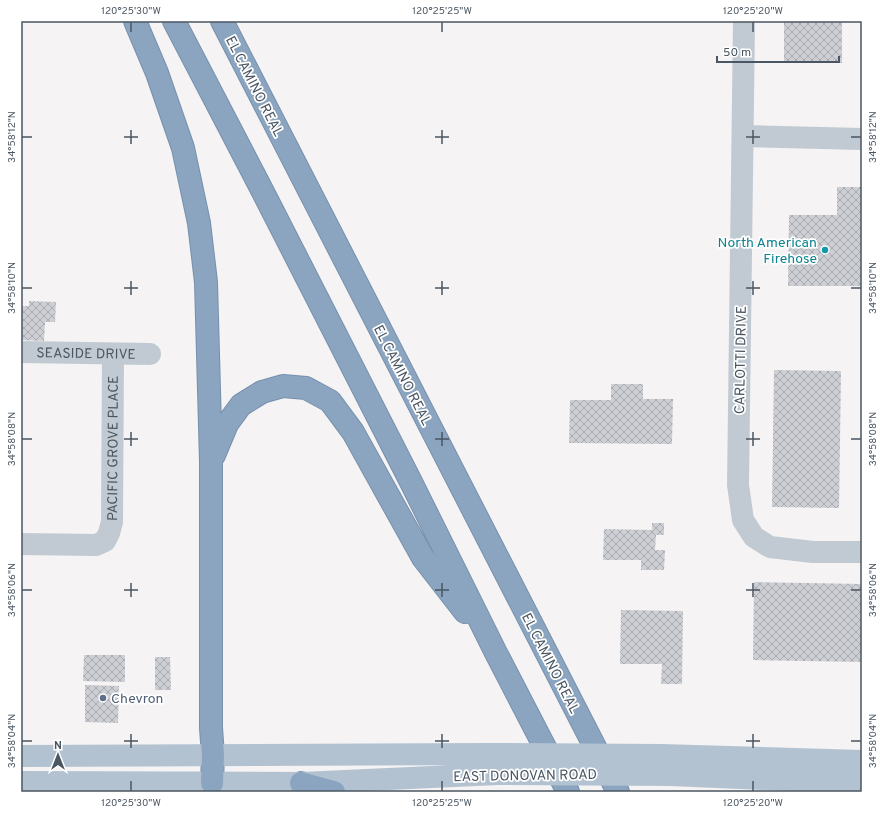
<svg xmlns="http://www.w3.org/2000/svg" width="883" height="813" font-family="Overpass,sans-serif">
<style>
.building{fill:url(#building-cross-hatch)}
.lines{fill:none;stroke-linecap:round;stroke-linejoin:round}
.highway-casing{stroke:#7690ad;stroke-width:24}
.minor{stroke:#c1cad2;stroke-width:22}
.major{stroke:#b3c2d1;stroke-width:22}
.highway{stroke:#8ba5c1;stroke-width:22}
.major-bridge{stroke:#b3c2d1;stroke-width:22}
.ticks{fill:none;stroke:#4a5661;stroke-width:1.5}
.culture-dot{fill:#0f9aa8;stroke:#fff;stroke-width:1.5}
.service-dot{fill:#5c6f8a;stroke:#fff;stroke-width:1.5}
.labels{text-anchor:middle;stroke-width:3.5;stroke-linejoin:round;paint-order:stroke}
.street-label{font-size:14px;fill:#4a5661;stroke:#fff}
.culture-label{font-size:14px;fill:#0d838f;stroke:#fff;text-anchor:end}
.service-label{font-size:14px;fill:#4e5e75;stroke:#fff;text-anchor:start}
.neatline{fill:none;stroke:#4a5661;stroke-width:1.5}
.ticks-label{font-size:10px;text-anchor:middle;fill:#4a5661}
</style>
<defs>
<pattern id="building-cross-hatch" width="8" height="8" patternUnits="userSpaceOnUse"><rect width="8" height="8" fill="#cdcfd5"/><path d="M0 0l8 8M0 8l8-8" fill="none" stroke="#a8abb0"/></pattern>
</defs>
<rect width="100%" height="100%" fill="#f5f3f3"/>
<path class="building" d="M784,21H842V63L784,62Z
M837,187H862V286H788L789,215H837Z
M29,301L56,302L55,322H45L44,341L21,340V306H29Z
M774,370L841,371L839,508L772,507Z
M611,384H643V399H673L672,444L569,443L570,400H611Z
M652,523H664V535H656L655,550H665L664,570H641V560H603L604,529L652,530Z
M754,582L862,584V662L753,660Z
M621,610L683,611L682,684H661L662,664H620Z
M84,655H125V682L83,681Z
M155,657H170L171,690H155Z
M85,685L119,686L118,723L85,722Z"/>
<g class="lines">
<defs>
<path id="highway" d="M135,21L157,73L183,148L199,223L206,282L211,462V728L213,755L212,783
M174,21L263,192L410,480L496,653L568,792
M222,21L618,792
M214,455L227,424L241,405L262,392L283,386L306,388L330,401L353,432L423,558L465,612
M301,783L334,792"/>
</defs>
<use href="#highway" class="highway-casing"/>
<g class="minor">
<path d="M744,21L738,485L743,520L754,537L770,547L813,552H862"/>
<path d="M743,136L862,139"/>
<path id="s1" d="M21,352L150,354"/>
<path id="s2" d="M21,544L96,545L105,541L109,533L112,522L113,354"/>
</g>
<path class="major" d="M661,755L862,761
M21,756L489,754
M670,775L862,783
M21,782L301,783L498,774"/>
<use href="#highway" class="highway"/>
<path class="major-bridge" d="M489,754L661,755
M498,774L670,775"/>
</g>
<path class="ticks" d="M131,22V32M442,22V32M753,22V32M131,130V144M442,130V144M753,130V144M22,137H32M124,137H138M435,137H449M746,137H760M851,137H861M131,281V295M442,281V295M753,281V295M22,288H32M124,288H138M435,288H449M746,288H760M851,288H861M131,432V446M442,432V446M753,432V446M22,439H32M124,439H138M435,439H449M746,439H760M851,439H861M131,583V597M442,583V597M753,583V597M22,590H32M124,590H138M435,590H449M746,590H760M851,590H861M131,734V748M442,734V748M753,734V748M22,741H32M124,741H138M435,741H449M746,741H760M851,741H861M131,781V791M442,781V791M753,781V791"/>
<circle class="culture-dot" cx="825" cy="250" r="4"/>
<circle class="service-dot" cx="103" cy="698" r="4"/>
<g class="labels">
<g class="street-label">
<text transform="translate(255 86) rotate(63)" y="5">EL CAMINO REAL</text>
<text dy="5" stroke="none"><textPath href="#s1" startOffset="65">SEASIDE DRIVE</textPath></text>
<text transform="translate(740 360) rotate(-89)" y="5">CARLOTTI DRIVE</text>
<text transform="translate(403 375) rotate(63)" y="5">EL CAMINO REAL</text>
<text dy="5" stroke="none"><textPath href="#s2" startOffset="179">PACIFIC GROVE PLACE</textPath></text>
<text transform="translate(551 663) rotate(63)" y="5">EL CAMINO REAL</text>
<text transform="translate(525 775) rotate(-1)" y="5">EAST DONOVAN ROAD</text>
</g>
<g class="culture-label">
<text x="817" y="247">North American<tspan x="817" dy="16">Firehose</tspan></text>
</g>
<g class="service-label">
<text x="111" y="703">Chevron</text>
</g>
</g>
<rect width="883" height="813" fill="none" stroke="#ffffff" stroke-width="44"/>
<g transform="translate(58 755)" stroke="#ffffff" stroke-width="3" paint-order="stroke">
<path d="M0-3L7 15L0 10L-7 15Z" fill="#4a5661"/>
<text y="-6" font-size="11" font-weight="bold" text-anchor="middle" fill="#4a5661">N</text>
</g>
<path d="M717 56v6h122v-6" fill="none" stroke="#4a5661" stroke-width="2"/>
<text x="723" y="56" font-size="12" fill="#4a5661" stroke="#ffffff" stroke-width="3" paint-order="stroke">50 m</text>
<rect x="22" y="22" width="839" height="769" class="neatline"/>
<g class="ticks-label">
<text x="131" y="14">120°25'30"W</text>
<text x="442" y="14">120°25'25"W</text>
<text x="753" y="14">120°25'20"W</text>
<text transform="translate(11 137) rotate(-90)" y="4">34°58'12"N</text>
<text transform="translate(872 137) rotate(-90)" y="4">34°58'12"N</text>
<text transform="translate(11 288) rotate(-90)" y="4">34°58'10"N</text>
<text transform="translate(872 288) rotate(-90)" y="4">34°58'10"N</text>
<text transform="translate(11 439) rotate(-90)" y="4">34°58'08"N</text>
<text transform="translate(872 439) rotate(-90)" y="4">34°58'08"N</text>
<text transform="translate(11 590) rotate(-90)" y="4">34°58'06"N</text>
<text transform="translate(872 590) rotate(-90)" y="4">34°58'06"N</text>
<text transform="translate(11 741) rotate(-90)" y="4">34°58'04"N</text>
<text transform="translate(872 741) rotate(-90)" y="4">34°58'04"N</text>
<text x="131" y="806">120°25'30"W</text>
<text x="442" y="806">120°25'25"W</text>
<text x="753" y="806">120°25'20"W</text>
</g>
</svg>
